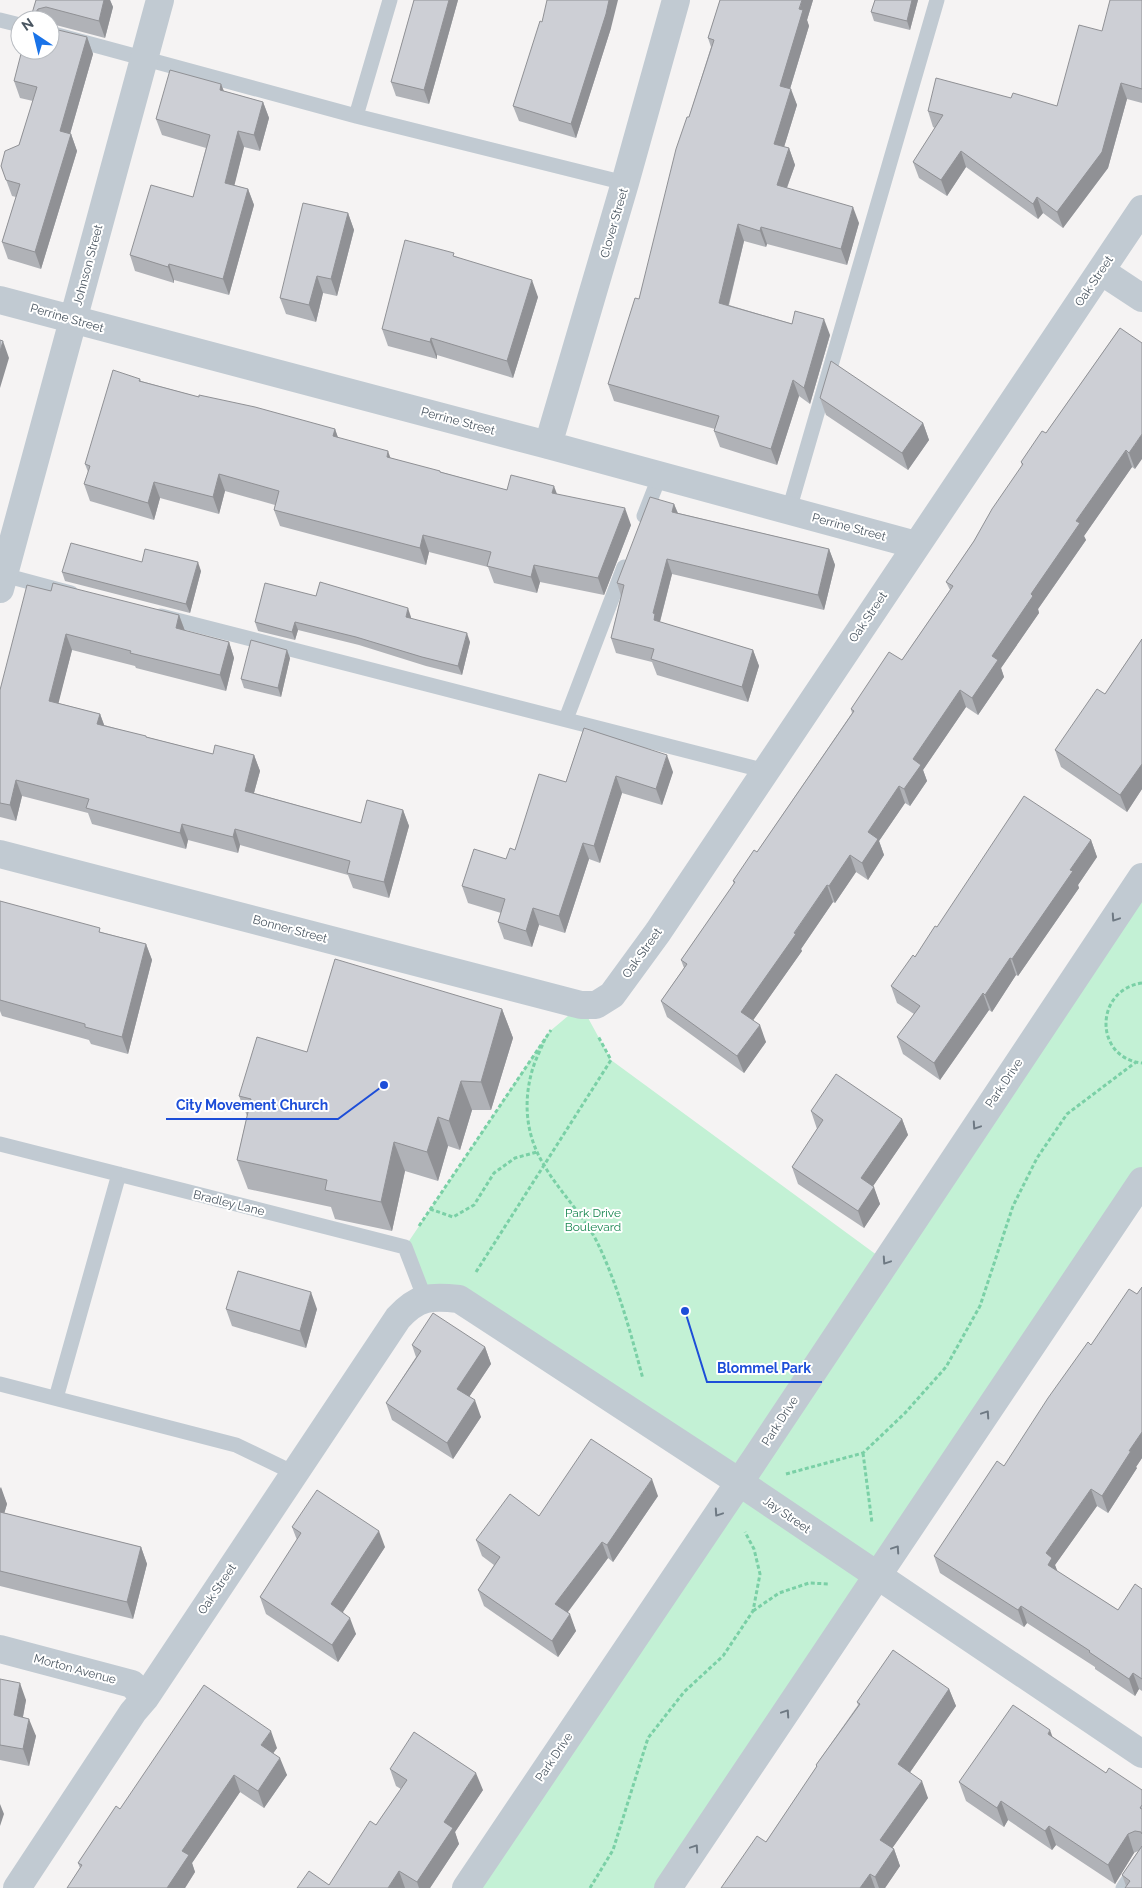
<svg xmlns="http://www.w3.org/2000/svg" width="1142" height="1888" font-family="Raleway,sans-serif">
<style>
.green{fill:#c3f1d5}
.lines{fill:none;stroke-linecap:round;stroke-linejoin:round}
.path{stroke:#7ad0a6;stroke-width:3;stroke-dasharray:4 2.5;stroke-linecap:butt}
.service{stroke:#c1cad2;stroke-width:15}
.minor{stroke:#c1cad2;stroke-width:28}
.wall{fill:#b0b2b7}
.shaded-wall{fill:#909195}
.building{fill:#cdcfd5;stroke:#909195}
.oneway{stroke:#6e7983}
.labels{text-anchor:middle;stroke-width:4;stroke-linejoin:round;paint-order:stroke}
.street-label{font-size:12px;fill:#4a5661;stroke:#fff}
.park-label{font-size:12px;fill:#17864f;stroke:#fff}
.leader{fill:none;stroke:#1d4ed8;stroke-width:2}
.callout-dot{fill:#1d4ed8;stroke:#fff;stroke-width:2}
.callout-label{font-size:14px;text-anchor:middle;font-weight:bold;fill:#1d4ed8;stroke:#fff;stroke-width:4;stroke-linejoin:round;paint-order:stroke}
</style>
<rect width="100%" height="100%" fill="#f5f3f3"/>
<path class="green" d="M1142,877V1181L668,1888H466L739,1482L459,1299H425L405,1247L549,1032L581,1005L611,1060L885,1261Z"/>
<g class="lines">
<path class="path" d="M1142,983C1094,990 1094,1058 1142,1063
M545,1039C541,1049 535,1060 532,1071C523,1103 526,1136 544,1165C560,1193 585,1216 599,1246C619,1289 631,1334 643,1379
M430,1209L453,1217L474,1205L494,1173L515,1158L537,1152
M419,1226L551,1030
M476,1272L611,1060L598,1036
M863,1453L872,1523
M786,1474L863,1453L905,1413L946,1367L980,1306L1013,1206L1037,1158L1067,1114L1136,1062
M753,1611L779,1593L809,1583L830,1584
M590,1888L613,1850L648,1738L684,1692L723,1656L753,1611L760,1574L754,1549L745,1532"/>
<path class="service" d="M0,20L20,25
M50,33L356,116L625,183
M356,116L390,0
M789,510L937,0
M644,516L660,475
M0,574L71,593
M161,616L766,771
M566,719L624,567
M0,1144L405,1247L425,1299
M0,1384L236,1445L294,1473
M56,1398L119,1174
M1123,1888L1142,1859"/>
<path class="minor" d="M1101,271L1142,298
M0,300L548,445L916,545
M548,445L625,183L676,0
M0,589L160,0
M0,854L581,1005H596L612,995L658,932L1142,209
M0,1649L132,1684L145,1698
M17,1888L133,1712L145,1698L398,1318C418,1296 431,1296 459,1299L739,1482L1142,1754
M466,1888L757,1456L1142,877
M668,1888L1142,1181"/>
</g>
<path class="wall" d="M36,0H110L113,7L105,38L52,24H50V20H30Z
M414,0H458L429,104L396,96L391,82Z
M720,0H813L807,20L809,26L790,89L797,105L784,147L789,148L795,165L787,188L859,223L847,265L767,244L766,247L744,241L729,305L830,335L810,404L799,396L777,465L720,447L714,431L715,429L614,401L608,384L639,299L689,117L711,47L708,38Z
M875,0H918L910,30L874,21L871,12Z
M1142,0V103L1127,99L1108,168L1063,228L1043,213L1038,219L966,167L947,196L919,178L913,162L935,128L933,127L928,111L1057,106L1102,31Z
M542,22L611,28L576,138L519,121L513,106Z
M87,37L93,54L70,134H71L77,151L41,269L8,259L2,242L16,197L12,196L1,166L19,145L33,101L20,98L14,81Z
M221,84L224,91L263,102L269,118L260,151L244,147L234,185L248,189L254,205L229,295L174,280V283L135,271L130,255L193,197L206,148L162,135L156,119Z
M348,213L354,230L337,296L323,293L316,322L286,314L280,298Z
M455,256L538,297L513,378L437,355V359L388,346L382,329Z
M1120,328L1135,469L1132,467L1084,536L1086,540L1038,609L1039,613L1001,668L1004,677L978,715L966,707L923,770L927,781L910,806L905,803L879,841L884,855L868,880L856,872L835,903L833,902L801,949L802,951L753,1020L766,1042L744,1073L667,1017L661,1001L684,968L681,960L734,884L733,881L757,852L852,713L851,709L902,660L950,590L946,582L974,541L1022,466L1021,462L1046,433Z
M140,379L141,381L199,397L335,429L338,438L391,458L441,472L507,490L557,494L631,525L604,595L540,582L537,593L494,583L488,567L429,552L426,565L280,526L274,510L275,505L225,491L219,514L160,498L154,520L90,501L84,484L88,472L85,464Z
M820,398L923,423L929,440L908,470L826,415Z
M674,504L678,513L829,549L835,565L824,610L672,574L660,622L753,650L759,666L748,702L657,675L652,662L616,653L611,638L621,596L617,583Z
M201,571L190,613L65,581L62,572Z
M51,591L179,615L185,631L229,642L234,658L226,691L136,668L135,666L72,650L58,703L100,714L104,725L147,737L213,754L254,755L260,771L254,793L361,823L403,810L409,826L389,898L353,888L348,875L240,845L238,853L188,840L186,849L92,824L88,813L22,796L16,821L0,817V690Z
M316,596L411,617V619L470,642L462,675L426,666L359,645L298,630L295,640L258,631L255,622Z
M1142,639V789L1127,812L1061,767L1055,750L1105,694Z
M290,658L281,697L244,688L241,679Z
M584,728L673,772L662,805L622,793L600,863L589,859L565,933L539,925L532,947L504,939L498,922L501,913L468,903L462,886L506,859L515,850L566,782Z
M1091,840L1097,857L1078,885L1079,888L1018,976L1016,975L992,1012L989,1010L940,1080L903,1054L897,1037L914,1014L897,1003L891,986L915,957L937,927Z
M0,901L101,932L146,944L152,960L128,1054L91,1044L89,1040L2,1016L0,1011Z
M502,1009L513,1038L491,1110H472L460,1150L448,1146L438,1181L405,1171L392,1231L335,1219L331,1207L248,1189L237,1160L247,1116L239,1096L307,1052Z
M811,1111L902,1119L908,1135L873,1186L880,1204L864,1228L798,1184L792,1167L817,1129Z
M1142,1287V1458L1136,1467L1137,1468L1108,1513L1097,1506L1055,1565L1057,1571L1118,1610L1142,1589V1691L1139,1689L1135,1696L1095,1669V1667L1027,1623L1024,1627L940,1573L934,1556L1004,1466L1091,1345L1137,1294Z
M226,1309H317L306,1348L232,1326Z
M412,1345L485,1347L491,1364L469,1397L481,1417L453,1459L392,1420L386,1403L416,1357Z
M0,1487L7,1504L4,1513L141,1547L147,1564L133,1619L0,1586Z
M658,1496L613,1562L608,1558L568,1612L576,1631L558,1657L484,1606L478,1590L494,1565L482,1556L476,1540L539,1516Z
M292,1527L385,1547L343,1612L356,1634L338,1662L266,1614L260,1597L297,1540Z
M0,1679L26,1700L23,1717L36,1736L29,1766L0,1760Z
M949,1689L956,1706L910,1772L928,1798L892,1848L894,1849L900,1866L885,1888H721L766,1842L816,1768V1765L858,1705L857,1702Z
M1053,1737L1106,1773L1142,1790V1888L1126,1886L1122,1875L1138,1851L1134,1853L1115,1884L1056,1845L1052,1850L1008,1820L1004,1827L966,1801L959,1782Z
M277,1748L273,1753L287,1775L264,1808L240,1792L192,1863L195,1872L185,1888H67L80,1868L78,1863L120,1809Z
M390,1769L483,1790L455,1832L459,1844L430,1888H297L329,1885L376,1825L401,1789L396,1786Z"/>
<path class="shaded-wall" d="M104,0H110L113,7L105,38L99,21Z
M449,0H458L429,104L424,90Z
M609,0H618L611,28L576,138L571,124Z
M802,0H813L807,20L809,26L786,102L780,86Z
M912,0H918L910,30L907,21Z
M38,9L42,20H35V13Z
M87,37L93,54L66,148L60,131Z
M1121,83L1127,99L1108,168L1063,228L1057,212Z
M221,84L227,100L220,90Z
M791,89L797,105L780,160L774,144Z
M263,102L269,118L260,151L254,135Z
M238,131L244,147L231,199L225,183Z
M71,134L77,151L41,269L35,252Z
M789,148L795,165L782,201L777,185Z
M961,151L966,167L947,196L941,180Z
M248,189L254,205L229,295L223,279Z
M1037,197L1043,213L1038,219L1033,204Z
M853,207L859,223L847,265L841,249Z
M348,213L354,230L337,296L331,279Z
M738,224L744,241L725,319L719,303Z
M761,227L767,244L766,247L760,231Z
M169,264L174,280V283L168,267Z
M317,276L323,293L316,322L309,305Z
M532,280L538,297L513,378L507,361Z
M824,319L830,335L810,404L804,388Z
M431,338L437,355V359L430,342Z
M3,341L9,358L0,388V351Z
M793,380L799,396L777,465L771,449Z
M923,423L929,440L908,470L902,453Z
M335,429L341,446L333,436Z
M1142,434V459L1135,469L1129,453Z
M1126,450L1132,467L1084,536L1086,540L1038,609L1039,613L1001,668L1004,677L978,715L972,698L992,656L1076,521Z
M388,451L394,468L387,457Z
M219,474L225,491L219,514L213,497Z
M154,482L160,498L154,520L148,503Z
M554,486L560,502L552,493Z
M674,504L680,519L672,512Z
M625,508L631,525L604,595L598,578Z
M423,535L429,552L426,565L420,548Z
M829,549L835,565L824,610L818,595Z
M667,559L672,574L659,625L654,620L653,613Z
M198,562L201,571L190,613L186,604Z
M534,565L540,582L537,593L531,577Z
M408,608L411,617L409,626L406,617Z
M179,615L185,631L176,628Z
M295,622L298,630L295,640L292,632Z
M467,633L470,642L462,675L458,666Z
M66,634L72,650L55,717L49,701Z
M229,642L234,658L226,691L220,675Z
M287,650L290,658L281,697L278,688Z
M753,650L759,666L748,702L742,687Z
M960,690L966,707L923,770L927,781L910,806L904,789L913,759Z
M100,714L106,730L97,724Z
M254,755L260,771L250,807L245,791Z
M667,755L673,772L662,805L656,789Z
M1142,764V789L1127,812L1120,795Z
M616,776L622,793L600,863L594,846Z
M16,780L22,796L16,821L10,805Z
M899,786L905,803L879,841L884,855L868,880L862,863L868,832Z
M403,810L409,826L389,898L384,882Z
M182,824L188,840L186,849L180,833Z
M235,829L240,845L238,853L233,837Z
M1091,840L1097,857L1078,885L1079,888L1018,976L1012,959L1070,870Z
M583,843L589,859L565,933L559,916Z
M850,855L856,872L835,903L829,886Z
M827,885L833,902L801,949L802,951L747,1029L741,1012Z
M533,908L539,925L532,947L526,931Z
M146,944L152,960L128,1054L122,1037Z
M1010,958L1016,975L992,1012L985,995Z
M983,993L989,1010L940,1080L934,1063Z
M502,1009L513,1038L491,1110L481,1082Z
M760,1025L766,1042L744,1073L737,1056Z
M461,1081L472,1110L460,1150L449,1121Z
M438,1117L448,1146L438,1181L427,1152Z
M902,1119L908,1135L867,1195L861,1178Z
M394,1142L405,1171L392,1231L381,1202Z
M874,1187L880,1204L864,1228L858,1211Z
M311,1292L317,1309L306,1348L300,1331Z
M485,1347L491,1364L463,1406L457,1389Z
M475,1400L481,1417L453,1459L447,1443Z
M1142,1432V1458L1136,1467L1137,1468L1108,1513L1102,1496L1129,1451Z
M652,1479L658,1496L613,1562L607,1545Z
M1,1487L7,1504L0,1528V1489Z
M1091,1489L1097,1506L1055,1565L1059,1575L1048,1565L1046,1553Z
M379,1531L385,1547L337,1621L331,1604Z
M602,1542L608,1558L561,1621L555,1604Z
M141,1547L147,1564L133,1619L127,1602Z
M1021,1606L1027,1623L1024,1627L1018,1610Z
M570,1614L576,1631L558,1657L552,1641Z
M350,1618L356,1634L338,1662L332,1645Z
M1133,1673L1139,1689L1135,1696L1129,1679Z
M20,1683L26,1700L20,1732L14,1715Z
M949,1689L956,1706L904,1781L898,1764Z
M29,1719L36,1736L29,1766L23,1749Z
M1050,1730L1057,1749L1048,1734Z
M271,1731L277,1748L267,1762L261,1745Z
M280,1758L287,1775L264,1808L258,1791Z
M476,1773L483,1790L455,1832L459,1844L430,1888H419L417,1882L444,1822Z
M234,1775L240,1792L192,1863L195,1872L185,1888H167L182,1851Z
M922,1781L928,1798L886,1857L880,1840Z
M1001,1801L1008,1820L1004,1827L997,1808Z
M0,1804L4,1814L0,1826Z
M1049,1826L1056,1845L1052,1850L1045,1831Z
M1128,1834L1134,1853L1115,1884L1108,1865Z
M894,1849L900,1866L885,1888H879L875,1877Z
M399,1871L405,1888H388Z
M870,1874L875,1888H860Z"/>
<path class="building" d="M36,0H104L99,21L46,7L38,9L35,13V19L36,20H30Z
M414,0H449L424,90L391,82Z
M547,0H609L606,14L571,124L513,106L540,21L542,22Z
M720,0H802L799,9L803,10L780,86L791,89L774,144L789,148L777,185L853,207L841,249L761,227L760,231L738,224L719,303L792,324L795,311L824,319L804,388L793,380L771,449L714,431L719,416L608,384L635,298L639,299L676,149L687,117H689L714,40L708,38Z
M875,0H912L907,21L871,12Z
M1110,0H1142V89L1121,83L1102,152L1057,212L1037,197L1033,204L961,151L941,180L913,162L943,115L928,111L936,78L1011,98L1013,93L1057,106L1079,25L1102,31Z
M50,28L87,37L60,131L71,134L35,252L2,242L20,184L6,180L1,166L5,151L19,145L37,87L14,81L22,50H50Z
M170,70L221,84L220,90L263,102L254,135L238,131L225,183L248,189L223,279L169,264L168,267L130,255L151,185L193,197L210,135L156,119Z
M303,203L348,213L331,279L317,276L309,305L280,298Z
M405,240L454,253L453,256L532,280L507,361L431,338L430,342L382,329Z
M1120,328L1142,343V434L1129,453L1126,450L1076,521L1080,523L1031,594L1033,596L992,656L998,660L972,698L960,690L913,759L921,765L904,789L899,786L868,832L878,839L862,863L850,855L829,886L827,885L794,933L796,934L741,1012L760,1025L737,1056L661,1001L687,964L681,960L735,882L733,881L754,850L757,852L854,711L851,709L889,652L902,660L953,586L946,582L974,541L992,509L1023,464L1021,462L1042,431L1046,433Z
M0,340L3,341L0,351Z
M831,361L923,423L902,453L820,398Z
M113,370L140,379L139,381L199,397V395L255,407L335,429L333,436L388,451L387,457L440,471V472L507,490L511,475L554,486L552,493L625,508L598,578L534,565L531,577L487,566L491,552L423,535L420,548L274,510L279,491L219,474L213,497L154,482L148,503L84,484L90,466L85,464Z
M650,497L674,504L672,512L829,549L818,595L667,559L653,613L655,614L654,620L753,650L742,687L651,659L654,649L611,638L624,585L617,583Z
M71,543L142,562L145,549L198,562L186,604L62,572Z
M320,582L408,608L406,617L467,633L458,666L422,657L356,637L295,622L292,632L255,622L265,583L316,596Z
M53,583L179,615L176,628L229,642L220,675L130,653L131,651L66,634L49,701L100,714L97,724L146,736V737L213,754L215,745L254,755L245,791L361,823L367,800L403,810L384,882L347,873L350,861L235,829L233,837L182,824L180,833L86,808L89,799L16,780L10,805L0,803V690L27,585L51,591Z
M1142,639V764L1120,795L1055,750L1097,689L1105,694Z
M251,640L287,650L278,688L241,679Z
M584,728L667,755L656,789L616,776L594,846L583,843L559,916L533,908L526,931L498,922L505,899L462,886L474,849L506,859L510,848L515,850L539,774L566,782Z
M1024,796L1091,840L1070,870L1073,871L1012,959L1010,958L985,995L983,993L934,1063L897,1037L920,1006L891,986L913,955L915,957L935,926L937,927Z
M0,901L100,928L99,932L146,944L122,1037L85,1027V1024L0,1000Z
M335,959L502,1009L481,1082L461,1081L449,1121L438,1117L427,1152L394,1142L381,1202L325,1190L327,1180L237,1160L251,1099L239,1096L257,1037L307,1052Z
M836,1074L902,1119L861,1178L874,1187L858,1211L792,1167L823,1120L811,1111Z
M238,1271L311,1292L300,1331L226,1309Z
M1142,1287V1432L1129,1451H1131L1102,1496L1091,1489L1046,1553L1052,1558L1048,1565L1118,1610L1135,1584L1142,1589V1679L1133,1673L1129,1679L1089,1652L1090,1651L1021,1606L1018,1610L934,1556L997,1461L1004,1466L1048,1398L1088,1342L1091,1345L1129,1289L1137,1294Z
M433,1313L485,1347L457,1389L475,1400L447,1443L386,1403L421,1351L412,1345Z
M591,1439L652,1479L607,1545L602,1542L555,1604L570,1614L552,1641L478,1590L500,1557L476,1540L510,1494L539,1516Z
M317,1490L379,1531L331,1604L350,1618L332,1645L260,1597L301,1533L292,1527Z
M0,1512L141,1547L127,1602L0,1571Z
M893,1650L949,1689L898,1764L922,1781L880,1840L894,1849L875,1877L870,1874L860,1888H721L757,1836L766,1842L817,1766L816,1765L860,1704L857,1702Z
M0,1679L20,1683L14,1715L29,1719L23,1749L0,1745Z
M204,1685L271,1731L261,1745L280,1758L258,1791L234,1775L182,1851L189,1855L167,1888H67L82,1865L78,1863L116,1806L120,1809Z
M1013,1705L1050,1730L1048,1734L1106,1773L1109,1768L1142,1790V1805L1140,1808L1142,1809V1834L1141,1832L1135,1831L1128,1834L1108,1865L1049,1826L1045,1831L1001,1801L997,1808L959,1782Z
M414,1732L476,1773L444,1822L453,1828L417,1882L399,1871L388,1888H297L309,1871L329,1885L370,1821L376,1825L407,1780L390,1769Z
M1142,1846V1888H1125L1130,1881L1122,1875Z"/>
<defs><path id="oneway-chevron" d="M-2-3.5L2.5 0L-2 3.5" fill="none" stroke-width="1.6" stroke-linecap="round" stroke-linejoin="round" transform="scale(1.25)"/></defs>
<g class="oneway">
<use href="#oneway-chevron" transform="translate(1115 918) rotate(124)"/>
<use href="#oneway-chevron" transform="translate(976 1126) rotate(124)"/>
<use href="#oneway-chevron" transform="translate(886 1261) rotate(124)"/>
<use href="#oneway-chevron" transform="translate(986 1414) rotate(-56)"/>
<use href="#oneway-chevron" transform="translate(718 1513) rotate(124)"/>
<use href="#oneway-chevron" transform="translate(896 1549) rotate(-56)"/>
<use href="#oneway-chevron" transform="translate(786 1713) rotate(-56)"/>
<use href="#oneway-chevron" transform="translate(695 1848) rotate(-56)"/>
</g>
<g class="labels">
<g class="street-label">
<text transform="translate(614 223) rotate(-74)" y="4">Clover Street</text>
<text transform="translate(88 265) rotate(-75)" y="4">Johnson Street</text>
<text transform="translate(1094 281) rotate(-56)" y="4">Oak Street</text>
<text transform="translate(67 318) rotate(16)" y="4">Perrine Street</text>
<text transform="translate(458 421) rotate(15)" y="4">Perrine Street</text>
<text transform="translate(849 527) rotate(15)" y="4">Perrine Street</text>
<text transform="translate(868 617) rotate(-56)" y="4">Oak Street</text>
<text transform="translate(290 929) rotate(15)" y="4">Bonner Street</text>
<text transform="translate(642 953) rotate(-54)" y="4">Oak Street</text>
<text transform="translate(1004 1083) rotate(-56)" y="4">Park Drive</text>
<text transform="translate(229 1203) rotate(14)" y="4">Bradley Lane</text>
<text transform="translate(780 1421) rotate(-57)" y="4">Park Drive</text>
<text transform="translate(787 1515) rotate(35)" y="4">Jay Street</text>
<text transform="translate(217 1589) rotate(-56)" y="4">Oak Street</text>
<text transform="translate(75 1669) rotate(15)" y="4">Morton Avenue</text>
<text transform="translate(554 1757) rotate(-56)" y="4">Park Drive</text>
</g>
<g class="park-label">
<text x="593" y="1217">Park Drive<tspan x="593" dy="14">Boulevard</tspan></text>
</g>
</g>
<path class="leader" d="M384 1085L338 1119H166M685 1311L707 1382H822"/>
<g class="callout-dot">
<circle cx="384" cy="1085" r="5"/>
<circle cx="685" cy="1311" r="5"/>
</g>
<g class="callout-label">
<text x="252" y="1110">City Movement Church</text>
<text x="764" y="1373">Blommel Park</text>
</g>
<g transform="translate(35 35) rotate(325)"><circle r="24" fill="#ffffff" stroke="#b7bbc0"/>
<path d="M0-4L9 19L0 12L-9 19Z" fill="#1a73e8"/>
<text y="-8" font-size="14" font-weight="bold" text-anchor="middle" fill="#4a5661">N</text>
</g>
</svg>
